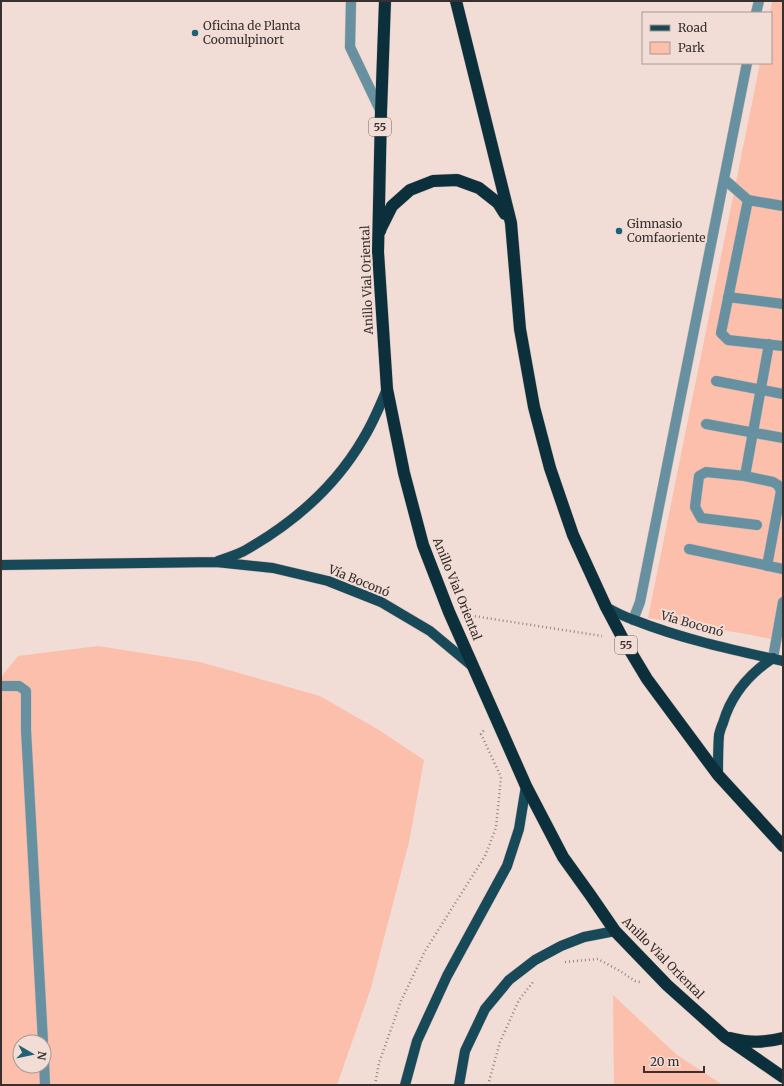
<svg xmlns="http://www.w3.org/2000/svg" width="784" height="1086" font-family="Merriweather,serif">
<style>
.green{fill:#fbbfac;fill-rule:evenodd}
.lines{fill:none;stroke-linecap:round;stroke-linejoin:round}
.minor-casing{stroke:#cdbab4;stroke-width:11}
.major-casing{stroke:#cdbab4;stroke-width:11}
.highway-casing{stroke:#cdbab4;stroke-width:13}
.path{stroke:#91837e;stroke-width:2.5;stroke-dasharray:1 3;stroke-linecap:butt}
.minor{stroke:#6791a0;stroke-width:10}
.major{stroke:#184959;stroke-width:10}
.highway{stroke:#0b303b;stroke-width:12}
.poi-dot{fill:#206175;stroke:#f2ddd6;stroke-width:1.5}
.labels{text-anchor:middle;stroke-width:4;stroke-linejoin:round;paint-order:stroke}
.shield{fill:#f2ddd6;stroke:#706460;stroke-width:1}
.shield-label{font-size:11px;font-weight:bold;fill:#38302e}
.poi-label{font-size:12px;fill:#38302e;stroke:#f2ddd6;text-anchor:start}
.street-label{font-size:12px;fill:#38302e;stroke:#f2ddd6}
</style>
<rect width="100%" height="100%" fill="#f2ddd6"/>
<path class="green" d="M772,1H783V642L752,635L648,618L760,63H771V13H770Z
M98,646L200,662L320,696L379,730L424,760L409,842L371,988L337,1085H1V677L18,656ZM20,1042H44V1066H20Z
M613,995L677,1055L723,1085H614Z"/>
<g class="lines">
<defs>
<path id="minor" d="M351,1L350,47L381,112
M756,13L759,1
M724,179L748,200
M783,206L748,200L721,333L728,340L783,346
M728,297L783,304
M716,381L783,394
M706,424L783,438
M745,476L769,344
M757,525L701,518L695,507L699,476L706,472L745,476L773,482L778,485L781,491L767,566
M689,549L783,569
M633,620L640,602L747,63
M773,658L783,602
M1,686H19L26,691V730L43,1042
M44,1060L45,1085"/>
<path id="major" d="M218,561C227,558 236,555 244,551C292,524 335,487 363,439C373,423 380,406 387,389
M1,565L216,562L273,568L328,581L381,602L430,631L472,666
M606,607C615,612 625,617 634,620C682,639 733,650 783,661
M718,775C718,762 718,748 719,735C720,731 721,727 723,723C731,695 749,674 773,658
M405,1085L417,1041L447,976L507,866L519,829L526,786
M459,1085L465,1051L485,1009L509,980L535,960L561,946L584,937L615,931"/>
<path id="highway" d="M385,1L381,112L378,252L387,389L404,473L423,545L449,612L526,786L563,857L591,896L615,931L667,985L725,1037L783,1077
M456,1L511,223L520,329L534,407L550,468L573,535L606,607L623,639L647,679L718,775L783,846
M380,231L381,228L392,206L410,190L433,181L457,180L479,188L498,203L505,214
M730,1038C750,1043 763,1043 783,1038"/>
</defs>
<use href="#minor" class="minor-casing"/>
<use href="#major" class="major-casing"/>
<use href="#highway" class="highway-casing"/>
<path class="path" d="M467,615L602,636
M565,962L598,959L620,971L635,981L640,982
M375,1085L379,1063L401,1001L425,951L485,856L496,828L501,777L481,734L484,730
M488,1085L500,1042L519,1000L533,982"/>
<use href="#minor" class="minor"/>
<use href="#major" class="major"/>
<use href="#highway" class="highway"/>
</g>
<g class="poi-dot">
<circle cx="195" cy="33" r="4"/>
<circle cx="619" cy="231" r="4"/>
</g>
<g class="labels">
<g class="shield">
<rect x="369" y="118" width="22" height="18" rx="3"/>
<rect x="615" y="636" width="22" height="18" rx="3"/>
</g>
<g class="shield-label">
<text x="380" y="131">55</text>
<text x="626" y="649">55</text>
</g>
<g class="poi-label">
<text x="203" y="30">Oficina de Planta<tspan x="203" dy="14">Coomulpinort</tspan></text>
<text x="627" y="228">Gimnasio<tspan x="627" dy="14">Comfaoriente</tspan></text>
</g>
<g class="street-label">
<text transform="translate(367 280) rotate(-92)" y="4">Anillo Vial Oriental</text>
<text transform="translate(359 581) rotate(22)" y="4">Vía Boconó</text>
<text transform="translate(457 589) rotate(68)" y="4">Anillo Vial Oriental</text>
<text transform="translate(692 624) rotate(16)" y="4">Vía Boconó</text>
<text transform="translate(663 958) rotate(45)" y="4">Anillo Vial Oriental</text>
</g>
</g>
<rect width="784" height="1086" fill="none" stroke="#38302e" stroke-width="4"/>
<rect x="642" y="12" width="130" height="52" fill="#f2ddd6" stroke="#a89893"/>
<rect x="650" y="25" width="20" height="6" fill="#184959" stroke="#a89893"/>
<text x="678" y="32" font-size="12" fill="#38302e">Road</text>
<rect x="650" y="42" width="20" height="12" fill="#fbbfac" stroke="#a89893"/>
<text x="678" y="52" font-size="12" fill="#38302e">Park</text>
<g transform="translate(32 1054) rotate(99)"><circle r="19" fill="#f2ddd6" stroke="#a89893"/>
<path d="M0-3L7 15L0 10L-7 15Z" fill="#206175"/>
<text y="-6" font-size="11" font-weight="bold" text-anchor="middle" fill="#38302e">N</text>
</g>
<path d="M644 1066v6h60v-6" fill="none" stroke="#38302e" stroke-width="2"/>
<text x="650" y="1066" font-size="12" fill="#38302e" stroke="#f2ddd6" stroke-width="3" paint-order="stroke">20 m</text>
</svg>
